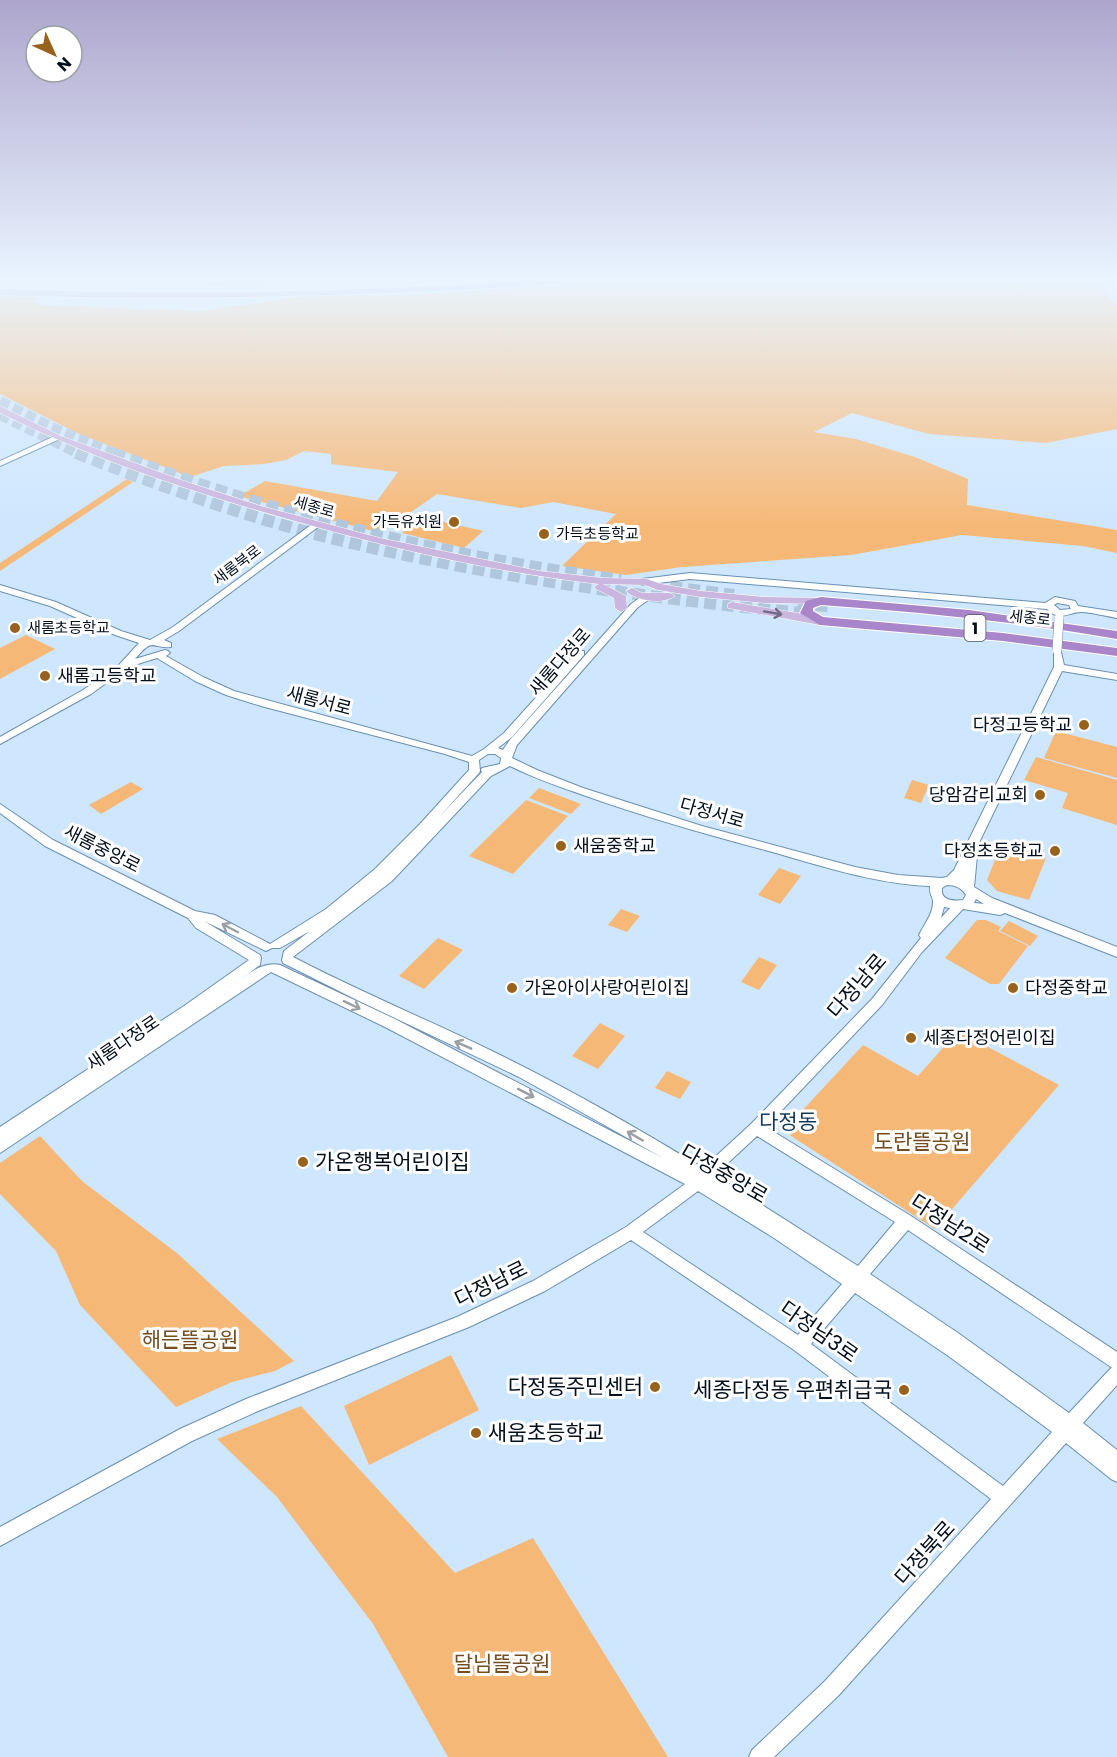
<svg xmlns="http://www.w3.org/2000/svg" width="1117" height="1757" font-family="Poppins,'Noto Sans KR',sans-serif">
<style>
.green{fill:#f6b876}
.lines{fill:none;stroke-linecap:round;stroke-linejoin:round}
.highway-tunnel-far1{stroke:#b0c6dc;stroke-width:10;stroke-dasharray:10 4.5;stroke-linecap:butt}
.highway-tunnel{stroke:#b0c6dc;stroke-width:12;stroke-dasharray:12 6;stroke-linecap:butt}
.minor-casing{stroke:#698fb3;stroke-width:2}
.major-casing{stroke:#fff;stroke-width:1}
.highway-casing{stroke:#fff;stroke-width:2}
.minor{fill:#fff;fill-rule:evenodd}
.major{fill:#cbb6df;fill-rule:evenodd}
.highway{fill:#a986ca;fill-rule:evenodd}
.minor-bridge-casing{stroke:#698fb3;stroke-width:10;stroke-linecap:butt}
.minor-bridge{stroke:#fff;stroke-width:9}
.oneway{stroke:#716b87}
.oneway2{stroke:#9a9fa4}
.poi-dot{fill:#99621c;stroke:#fff;stroke-width:2}
.labels{text-anchor:middle;stroke-width:6;stroke-linejoin:round;paint-order:stroke}
.far-street-label{font-size:15px;fill:#030f1c;stroke:#fff}
.far-poi-label{font-size:15px;fill:#030f1c;stroke:#fff;text-anchor:start}
.shield{fill:#fff;stroke:#4f5760;stroke-width:1.5}
.shield-label{font-size:16px;font-weight:bold;fill:#030f1c}
.street-label{font-size:18px;fill:#030f1c;stroke:#fff}
.poi-label{font-size:18px;fill:#030f1c;stroke:#fff;text-anchor:start}
.near-street-label{font-size:21px;fill:#030f1c;stroke:#fff}
.quarter-label{font-size:21px;fill:#143958;stroke:#fff}
.near-park-label{font-size:21px;fill:#734e24;stroke:#fff}
.near-poi-label{font-size:21px;fill:#030f1c;stroke:#fff;text-anchor:start}
</style>
<rect width="100%" height="100%" fill="#cee6fe"/>
<path class="green" d="M73,281H265L261,287Z
M590,281H1080L1104,286L1109,297L1117,307V429L1046,443L929,434L852,413L814,432L856,439L915,457L968,479L967,505L1117,530V553L1083,546L962,535L851,555L682,567L626,575L562,566L616,514L553,502L521,508L437,494L381,533L239,496L265,481L377,501L398,472L331,464V454L304,451L286,460L264,464L224,466L190,477L79,434L0,394V294L37,296L33,303L52,306L201,311L305,296L417,295Z
M127,479L133,482L0,571V563Z
M422,517L483,531L464,548L402,533Z
M26,635L55,649L0,679V648Z
M1056,731L1117,747V778L1044,758Z
M1036,757L1117,780V825L1062,808L1068,793L1024,780Z
M912,780L929,785L921,803L904,798Z
M131,782L143,789L101,814L89,805Z
M539,788L581,804L571,814L529,798Z
M526,800L568,816L513,874L469,856Z
M1003,840L1041,851L1046,858L1029,900L997,891L987,880Z
M779,868L801,876L780,904L758,895Z
M621,909L640,916L627,932L608,925Z
M977,920H986L1001,927L998,931L1028,946L999,984H990L945,958Z
M1009,921L1038,936L1030,946L1000,931Z
M438,938L463,950L424,989L399,976Z
M759,957L777,965L759,990L741,982Z
M600,1023L625,1036L598,1069L572,1056Z
M958,1031L1059,1085L935,1229L791,1136L788,1126L863,1045L918,1076Z
M667,1071L691,1082L680,1099L655,1088Z
M40,1136L82,1181L178,1254L294,1361L275,1371L232,1382L176,1407L80,1305L56,1251L0,1194V1163Z
M451,1355L479,1410L369,1465L344,1406Z
M301,1406L455,1573L533,1538L668,1757H448L373,1624L277,1497L217,1439Z"/>
<g class="lines">
<path class="highway-tunnel-far1" d="M0,401L56,429L116,454
M0,415L79,454"/>
<path class="highway-tunnel" d="M76,453C163,487 251,519 343,541C497,578 655,599 813,614
M113,453C277,516 446,556 621,580
M670,587L734,595
M798,603L833,607"/>
<defs>
<path id="minor" d="M55,436L62,438L0,466V461Z
M315,522L319,525L318,527L179,631L164,640L171,643V647C150,649 155,636 135,659L165,650L168,651L170,653L166,656L203,677L234,691L472,756L484,749L504,733L578,651H584V655L512,737L498,748L503,750L509,741L631,604L645,594H651V598L637,608L517,745L512,758L537,770L583,788L702,826L855,867L898,875L942,878L947,877L954,870L1054,667V648H1060L1064,665L1117,674V680L1062,671L974,853L977,856L974,887L992,898L1117,947V957L1005,913L1000,915L963,909L922,952L882,1005L766,1127L911,1216L1117,1352V1385L1083,1423L1117,1450V1482L1111,1479L1066,1443L839,1695L774,1757H749L752,1750L825,1681L991,1499L794,1350L631,1240L545,1291L469,1327L258,1411L192,1441L0,1546V1527L180,1429L246,1399L457,1317L533,1281L626,1227L685,1184L385,1027L271,972L0,1153V1127L184,1006L249,960L196,928L188,918L45,846L0,813V804L53,840L195,911L215,915L270,944L326,909L375,869L420,824L469,770V762L445,754L261,706L226,695L195,681L157,658L128,667L91,694L0,744V737L83,690L118,666L139,643L115,635L50,606L0,591V585L56,602L121,631L150,640L173,627ZM488,754H495L501,758L500,764L482,768L481,770L482,772L438,818L479,773L480,771L479,760ZM510,766C534,778 560,787 586,796C645,817 705,834 765,850C819,865 874,884 930,886C929,893 932,895 933,901C934,912 924,925 919,935L921,938L872,999L751,1124L703,1168C634,1126 564,1086 492,1051C426,1019 358,991 293,957L392,881L491,776ZM947,885C955,885 962,888 966,895L963,900C954,901 940,901 942,888ZM976,899L984,904H985L974,903ZM944,907L950,908L941,918ZM204,921L266,951L272,948H280L310,931L284,951L282,960L283,963L357,1000L519,1077L663,1158L395,1019L280,965C261,960 242,979 227,989L260,965L261,958L260,955ZM757,1136L895,1222L858,1266L715,1175ZM698,1191L774,1238L842,1284L798,1335L643,1232ZM908,1230L1111,1367H1112L1069,1413L958,1333L870,1274ZM855,1293L947,1355L1052,1432L1003,1486L811,1344Z
M690,573L1045,603L1055,597L1075,601L1078,606L1117,612V618C1106,616 1094,613 1083,612C1069,611 1061,623 1047,609L690,579L642,585L637,582L642,579ZM1057,603L1069,605L1071,609L1060,610L1054,605Z"/>
<path id="major" d="M0,406L61,436L187,482L261,506L380,538L539,571L603,578L647,579L661,584L701,591L765,597L821,598L827,601L821,604L765,603L701,597L658,590L645,585L603,584L626,596L627,608L621,612L615,608L614,598L596,589L594,587L599,584C502,573 406,552 313,526C206,497 99,462 0,413Z
M632,588L642,593H669L675,596C663,605 636,601 626,591Z
M732,602L820,617L826,621L820,625L728,608V604Z"/>
<path id="highway" d="M521,281H564L560,284C373,296 187,301 0,295V289C174,295 348,293 521,281Z
M821,597L969,610L1117,631V639C1019,622 920,612 821,605L813,608V611L823,617L1003,633L1117,648V656L1003,641L820,625L800,613L806,601Z"/>
</defs>
<use href="#minor" class="minor-casing"/>
<use href="#major" class="major-casing"/>
<use href="#highway" class="highway-casing"/>
<use href="#minor" class="minor"/>
<use href="#major" class="major"/>
<use href="#highway" class="highway"/>
<defs>
<path id="minor-bridge" d="M1057,650L1059,618"/>
</defs>
<use href="#minor-bridge" class="minor-bridge-casing"/>
<use href="#minor-bridge" class="minor-bridge"/>
</g>
<defs><path id="oneway-shaft" d="M-6 0H5M1.5-3L5.5 0L1.5 3" fill="none" stroke-width="1.6" stroke-linecap="round" stroke-linejoin="round" transform="scale(1.5)"/></defs>
<use class="oneway" href="#oneway-shaft" transform="translate(773 613) rotate(10)"/>
<g class="oneway2">
<use href="#oneway-shaft" transform="translate(230 928) rotate(-152)"/>
<use href="#oneway-shaft" transform="translate(352 1005) rotate(26)"/>
<use href="#oneway-shaft" transform="translate(463 1045) rotate(-156)"/>
<use href="#oneway-shaft" transform="translate(526 1093) rotate(27)"/>
<use href="#oneway-shaft" transform="translate(635 1136) rotate(-150)"/>
</g>
<linearGradient id="sky" x2="0" y2="1"><stop stop-color="#aea6cd"/><stop offset="0.53" stop-color="#e9f4ff"/><stop offset="1" stop-color="#e9f4ff" stop-opacity="0"/></linearGradient>
<rect width="1117" height="527" fill="url(#sky)"/>
<g class="poi-dot">
<circle cx="454" cy="522" r="6"/>
<circle cx="544" cy="534" r="6"/>
<circle cx="15" cy="628" r="6"/>
<circle cx="45" cy="676" r="6"/>
<circle cx="1084" cy="725" r="6"/>
<circle cx="1040" cy="795" r="6"/>
<circle cx="561" cy="846" r="6"/>
<circle cx="1055" cy="851" r="6"/>
<circle cx="512" cy="988" r="6"/>
<circle cx="1013" cy="988" r="6"/>
<circle cx="911" cy="1038" r="6"/>
<circle cx="303" cy="1162" r="6"/>
<circle cx="655" cy="1387" r="6"/>
<circle cx="904" cy="1390" r="6"/>
<circle cx="476" cy="1433" r="6"/>
</g>
<g class="labels">
<g class="far-street-label">
<text transform="translate(314 507) rotate(16)" y="5">세종로</text>
<text transform="translate(237 565) rotate(-37)" y="5">새롬북로</text>
<text transform="translate(1030 618) rotate(7)" y="5">세종로</text>
</g>
<g class="far-poi-label">
<text x="442" y="527" text-anchor="end">가득유치원</text>
<text x="556" y="539">가득초등학교</text>
<text x="27" y="633">새롬초등학교</text>
</g>
<rect class="shield" x="964.5" y="615" width="21" height="26" rx="4.5"/>
<g class="shield-label">
<text x="975" y="634">1</text>
</g>
<g class="street-label">
<text transform="translate(560 662) rotate(-49)" y="6">새롬다정로</text>
<text transform="translate(319 701) rotate(15)" y="6">새롬서로</text>
<text transform="translate(712 813) rotate(16)" y="6">다정서로</text>
<text transform="translate(102 849) rotate(27)" y="6">새롬중앙로</text>
<text transform="translate(123 1043) rotate(-34)" y="6">새롬다정로</text>
</g>
<g class="poi-label">
<text x="57" y="682">새롬고등학교</text>
<text x="1072" y="731" text-anchor="end">다정고등학교</text>
<text x="1028" y="801" text-anchor="end">당암감리교회</text>
<text x="573" y="852">새움중학교</text>
<text x="1043" y="857" text-anchor="end">다정초등학교</text>
<text x="524" y="994">가온아이사랑어린이집</text>
<text x="1025" y="994">다정중학교</text>
<text x="923" y="1044">세종다정어린이집</text>
</g>
<g class="near-street-label">
<text transform="translate(857 986) rotate(-49)" y="7">다정남로</text>
<text transform="translate(724 1174) rotate(30)" y="7">다정중앙로</text>
<text transform="translate(950 1224) rotate(33)" y="7">다정남2로</text>
<text transform="translate(491 1284) rotate(-26)" y="7">다정남로</text>
<text transform="translate(819 1332) rotate(35)" y="7">다정남3로</text>
<text transform="translate(925 1553) rotate(-48)" y="7">다정북로</text>
</g>
<g class="quarter-label">
<text x="788" y="1129">다정동</text>
</g>
<g class="near-park-label">
<text x="922" y="1149">도란뜰공원</text>
<text x="190" y="1347">해든뜰공원</text>
<text x="502" y="1671">달님뜰공원</text>
</g>
<g class="near-poi-label">
<text x="315" y="1169">가온행복어린이집</text>
<text x="643" y="1394" text-anchor="end">다정동주민센터</text>
<text x="892" y="1397" text-anchor="end">세종다정동 우편취급국</text>
<text x="488" y="1440">새움초등학교</text>
</g>
</g>
<g transform="translate(54 54) rotate(135)"><circle r="28" fill="#ffffff" stroke="#9a9fa4" stroke-width="1.5"/>
<path d="M0-4.5L10 22L0 15L-10 22Z" fill="#99621c"/>
<text y="-9" font-size="16" font-weight="bold" text-anchor="middle" fill="#030f1c">N</text>
</g>
</svg>
